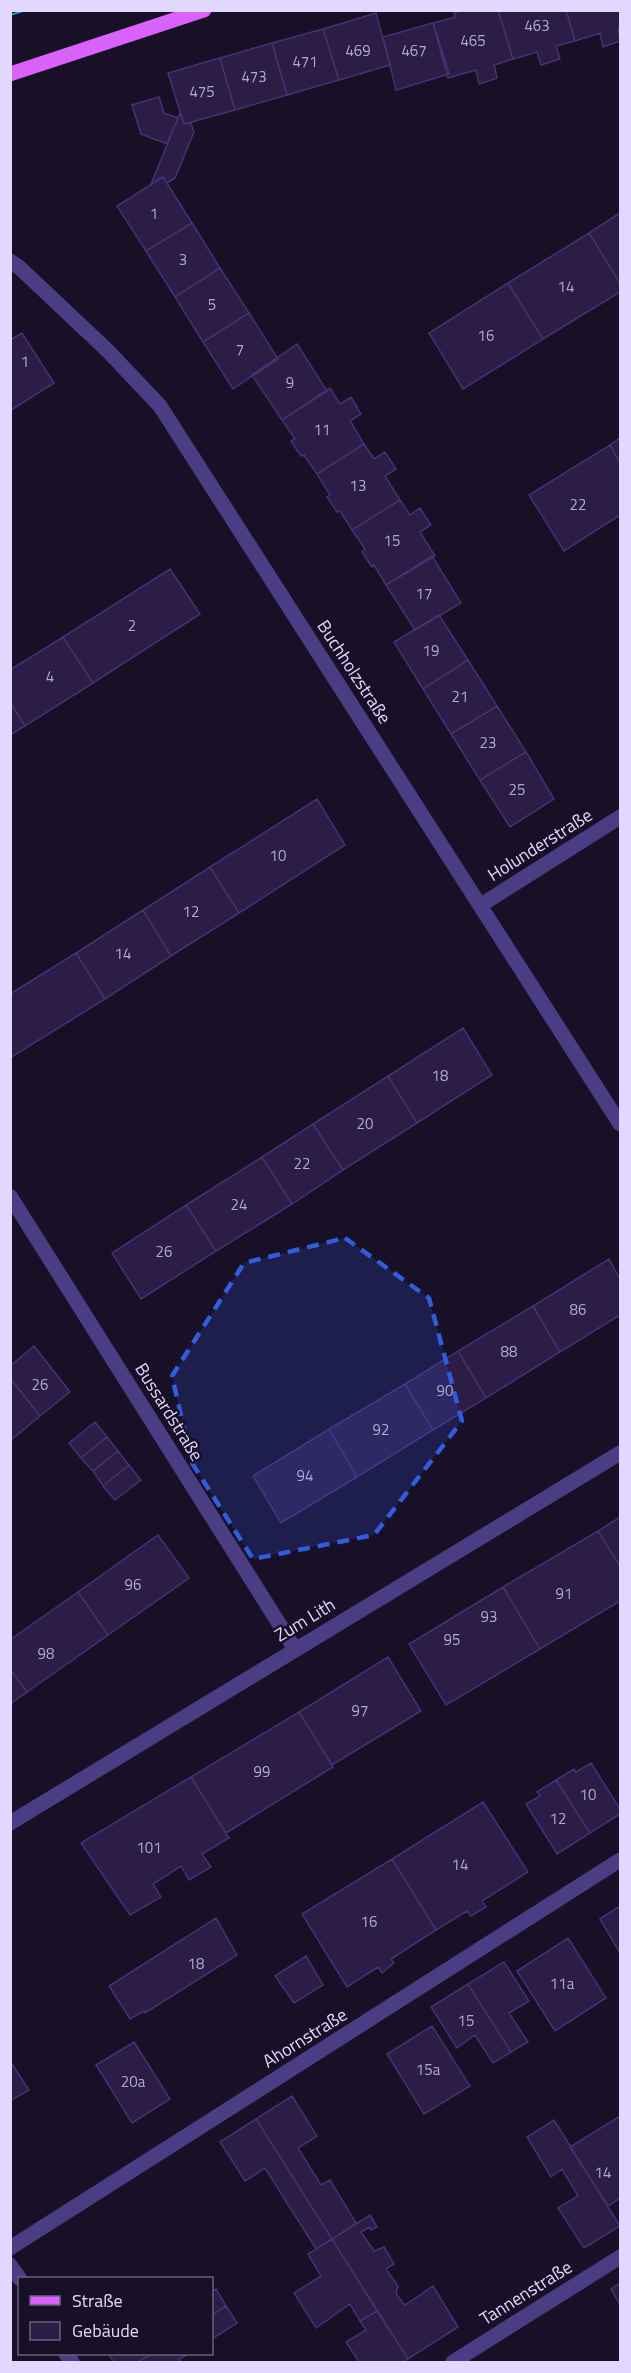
<svg xmlns="http://www.w3.org/2000/svg" width="631" height="2373" font-family="'Titillium Web',sans-serif">
<style>
.building{fill:#2c1d47;stroke:#473073;stroke-width:1.5}
.lines{fill:none;stroke-linecap:round;stroke-linejoin:round}
.minor{stroke:#4b3d84;stroke-width:15}
.major{stroke:#d962fa;stroke-width:15}
.tram{stroke:#0abbf8;stroke-width:1.5}
.marked{fill:#315cdc;fill-opacity:0.2;stroke:#315cdc;stroke-width:4.5;stroke-dasharray:12 8;stroke-linejoin:round}
.labels{text-anchor:middle;stroke-width:5;stroke-linejoin:round;paint-order:stroke}
.number-label{font-size:15px;fill:#b4a8d0}
.street-label{font-size:18px;fill:#e2d7fe;stroke:#181027}
</style>
<rect width="100%" height="100%" fill="#181027"/>
<path class="building" d="M463,10H498L513,59L494,65L497,78L479,84L476,70L448,78L433,23L456,17L454,13Z
M498,10H566L575,41L556,46L560,59L541,65L537,52L513,59Z
M566,10H620V27L618,28L620,41L603,47L600,33L575,41Z
M376,13L390,65L339,80L323,29Z
M433,23L449,74L396,90L383,37Z
M323,29L339,80L287,95L272,43Z
M272,43L287,95L235,110L220,58Z
M220,58L235,110L184,124L168,73Z
M159,97L164,113L178,118L167,144L141,134L132,105Z
M180,113L184,124L191,123L194,132L175,178L167,183L162,177L151,184Z
M163,177L192,223L146,251L117,206Z
M620,213V283L589,233Z
M192,223L220,268L175,297L146,251Z
M589,233L620,283V292L543,339L508,283Z
M220,268L249,313L203,342L175,297Z
M508,283L543,339L463,389L429,333Z
M249,313L278,359L233,389L203,342Z
M22,333L54,383L10,411V340Z
M297,344L327,391L282,420L252,375Z
M330,388L340,404L351,397L361,414L350,421L364,444L317,474L304,455L301,456L291,441L295,439L282,420Z
M620,438V463L610,445Z
M364,444L374,459L385,452L396,469L385,476L400,500L352,530L340,511L337,512L327,497L330,495L317,474Z
M610,445L620,463V515L564,551L529,495Z
M400,500L410,515L420,508L431,525L420,532L435,556L386,585L374,565L372,567L362,552L365,549L352,530Z
M432,556L461,603L415,630L386,585Z
M170,569L200,614L93,683L63,637Z
M439,615L468,660L423,689L394,642Z
M63,637L93,683L25,726L10,702V670Z
M468,660L497,706L451,734L423,689Z
M10,702L25,726L10,735Z
M497,706L526,752L480,780L451,734Z
M526,752L554,799L510,827L480,780Z
M317,799L345,845L239,913L210,867Z
M210,867L239,913L171,956L143,910Z
M143,910L171,956L105,999L76,953Z
M76,953L105,999L10,1058V994Z
M463,1028L492,1075L417,1123L388,1076Z
M388,1076L417,1123L343,1170L313,1124Z
M313,1124L343,1170L292,1204L262,1157Z
M262,1157L292,1204L216,1251L186,1205Z
M186,1205L216,1251L141,1299L112,1253Z
M609,1259L620,1279V1315L560,1352L533,1306Z
M533,1306L560,1352L486,1398L458,1351Z
M34,1346L70,1392L40,1416L10,1378V1366Z
M458,1351L486,1398L433,1430L405,1384Z
M10,1378L40,1416L11,1440H10Z
M405,1384L433,1430L357,1477L329,1429Z
M95,1422L107,1437L81,1458L69,1443Z
M329,1429L357,1477L281,1523L253,1476Z
M107,1437L118,1451L93,1471L81,1458Z
M118,1451L129,1465L103,1486L93,1471Z
M129,1465L141,1480L115,1500L103,1486Z
M620,1517V1566L598,1531Z
M598,1531L620,1566V1601L540,1649L503,1587Z
M158,1535L189,1578L108,1635L78,1592Z
M503,1587L540,1649L446,1705L409,1644Z
M78,1592L108,1635L27,1692L10,1669V1640Z
M388,1657L421,1711L332,1765L299,1712Z
M10,1669L27,1692L10,1704Z
M299,1712L333,1767L226,1833L191,1777Z
M591,1763L620,1809V1814L590,1833L556,1780L574,1769L576,1772Z
M191,1777L229,1838L202,1854L211,1867L189,1880L181,1866L153,1884L161,1897L130,1915L81,1843Z
M556,1780L590,1833L557,1854L526,1804L540,1796L537,1792Z
M483,1802L528,1872L482,1901L486,1907L471,1916L467,1911L436,1930L392,1859Z
M392,1859L436,1930L391,1959L394,1963L382,1973L378,1967L347,1987L302,1914Z
M620,1906V1953L600,1919Z
M216,1918L237,1955L145,2013L144,2011L130,2019L109,1986Z
M568,1938L606,1998L555,2031L517,1971Z
M306,1956L323,1985L294,2003L275,1976Z
M504,1962L529,2001L509,2013L528,2042L511,2052L468,1984Z
M468,1984L511,2052L493,2063L475,2035L457,2048L431,2007Z
M432,2026L470,2086L424,2114L387,2054Z
M134,2042L170,2099L132,2123L96,2065Z
M10,2061L29,2090L10,2101Z
M292,2096L317,2136L298,2148L321,2185L330,2180L356,2223L332,2239L256,2119Z
M620,2116V2198L608,2206L570,2147Z
M256,2119L332,2239L316,2249L265,2168L245,2181L220,2142Z
M554,2120L620,2226L584,2248L558,2208L578,2196L562,2169L551,2177L527,2137Z
M370,2215L377,2227L371,2230L370,2227L361,2232L374,2251L384,2247L394,2264L386,2269L398,2286L396,2294L405,2305L433,2286L458,2327L408,2359L332,2239Z
M332,2239L377,2311L360,2321L350,2304L316,2328L294,2293L321,2276L308,2254Z
M620,2283V2305L611,2289Z
M216,2289L226,2306L212,2315V2292Z
M226,2306L237,2323L212,2339V2315Z
M377,2311L408,2359L403,2362H359L346,2342L366,2330L360,2321Z
M108,2354H152L138,2362H114Z
M152,2354H189L179,2359L181,2362H138Z"/>
<g class="lines">
<path class="minor" d="M10,261L20,268L109,352L160,406L620,1124
M481,905L620,817
M10,1196L295,1649
M10,1823L620,1453
M10,2248L620,1860
M10,2265L20,2279
M66,2354L72,2362
M453,2362L620,2257"/>
<path class="major" d="M10,74L204,10"/>
<path class="tram" d="M10,15L27,10"/>
</g>
<path class="marked" d="M345,1238L429,1298L462,1421L374,1535L253,1559L192,1463L172,1376L244,1263Z"/>
<g class="labels">
<g class="number-label">
<text x="537" y="31">463</text>
<text x="473" y="46">465</text>
<text x="358" y="56">469</text>
<text x="414" y="56">467</text>
<text x="305" y="67">471</text>
<text x="254" y="82">473</text>
<text x="202" y="97">475</text>
<text x="154" y="219">1</text>
<text x="183" y="265">3</text>
<text x="566" y="292">14</text>
<text x="212" y="310">5</text>
<text x="486" y="341">16</text>
<text x="240" y="355">7</text>
<text x="25" y="367">1</text>
<text x="290" y="388">9</text>
<text x="322" y="435">11</text>
<text x="358" y="491">13</text>
<text x="578" y="510">22</text>
<text x="392" y="546">15</text>
<text x="424" y="599">17</text>
<text x="132" y="631">2</text>
<text x="431" y="656">19</text>
<text x="50" y="682">4</text>
<text x="460" y="702">21</text>
<text x="488" y="748">23</text>
<text x="517" y="795">25</text>
<text x="278" y="861">10</text>
<text x="191" y="917">12</text>
<text x="123" y="959">14</text>
<text x="440" y="1081">18</text>
<text x="365" y="1129">20</text>
<text x="302" y="1169">22</text>
<text x="239" y="1210">24</text>
<text x="164" y="1257">26</text>
<text x="578" y="1315">86</text>
<text x="509" y="1357">88</text>
<text x="40" y="1390">26</text>
<text x="445" y="1396">90</text>
<text x="381" y="1435">92</text>
<text x="305" y="1481">94</text>
<text x="133" y="1590">96</text>
<text x="564" y="1599">91</text>
<text x="489" y="1622">93</text>
<text x="452" y="1645">95</text>
<text x="46" y="1659">98</text>
<text x="360" y="1716">97</text>
<text x="262" y="1777">99</text>
<text x="588" y="1800">10</text>
<text x="558" y="1824">12</text>
<text x="149" y="1853">101</text>
<text x="460" y="1870">14</text>
<text x="369" y="1927">16</text>
<text x="196" y="1969">18</text>
<text x="562" y="1989">11a</text>
<text x="466" y="2026">15</text>
<text x="428" y="2075">15a</text>
<text x="133" y="2087">20a</text>
<text x="603" y="2178">14</text>
</g>
<g class="street-label">
<text transform="translate(354 672) rotate(57)" y="6">Buchholzstraße</text>
<text transform="translate(540 845) rotate(-32)" y="6">Holunderstraße</text>
<text transform="translate(169 1412) rotate(58)" y="6">Bussardstraße</text>
<text transform="translate(305 1620) rotate(-31)" y="6">Zum Lith</text>
<text transform="translate(305 2038) rotate(-32)" y="6">Ahornstraße</text>
<text transform="translate(526 2293) rotate(-32)" y="6">Tannenstraße</text>
</g>
</g>
<rect width="631" height="2373" fill="none" stroke="#e2d7fe" stroke-width="24"/>
<rect x="18" y="2277" width="195" height="78" fill="#181027" stroke="#69607d" stroke-width="1.5"/>
<rect x="30" y="2296" width="30" height="9" fill="#d962fa" stroke="#69607d" stroke-width="1.5"/>
<text x="72" y="2307" font-size="18" fill="#e2d7fe">Straße</text>
<rect x="30" y="2322" width="30" height="18" fill="#2c1d47" stroke="#69607d" stroke-width="1.5"/>
<text x="72" y="2337" font-size="18" fill="#e2d7fe">Gebäude</text>
</svg>
